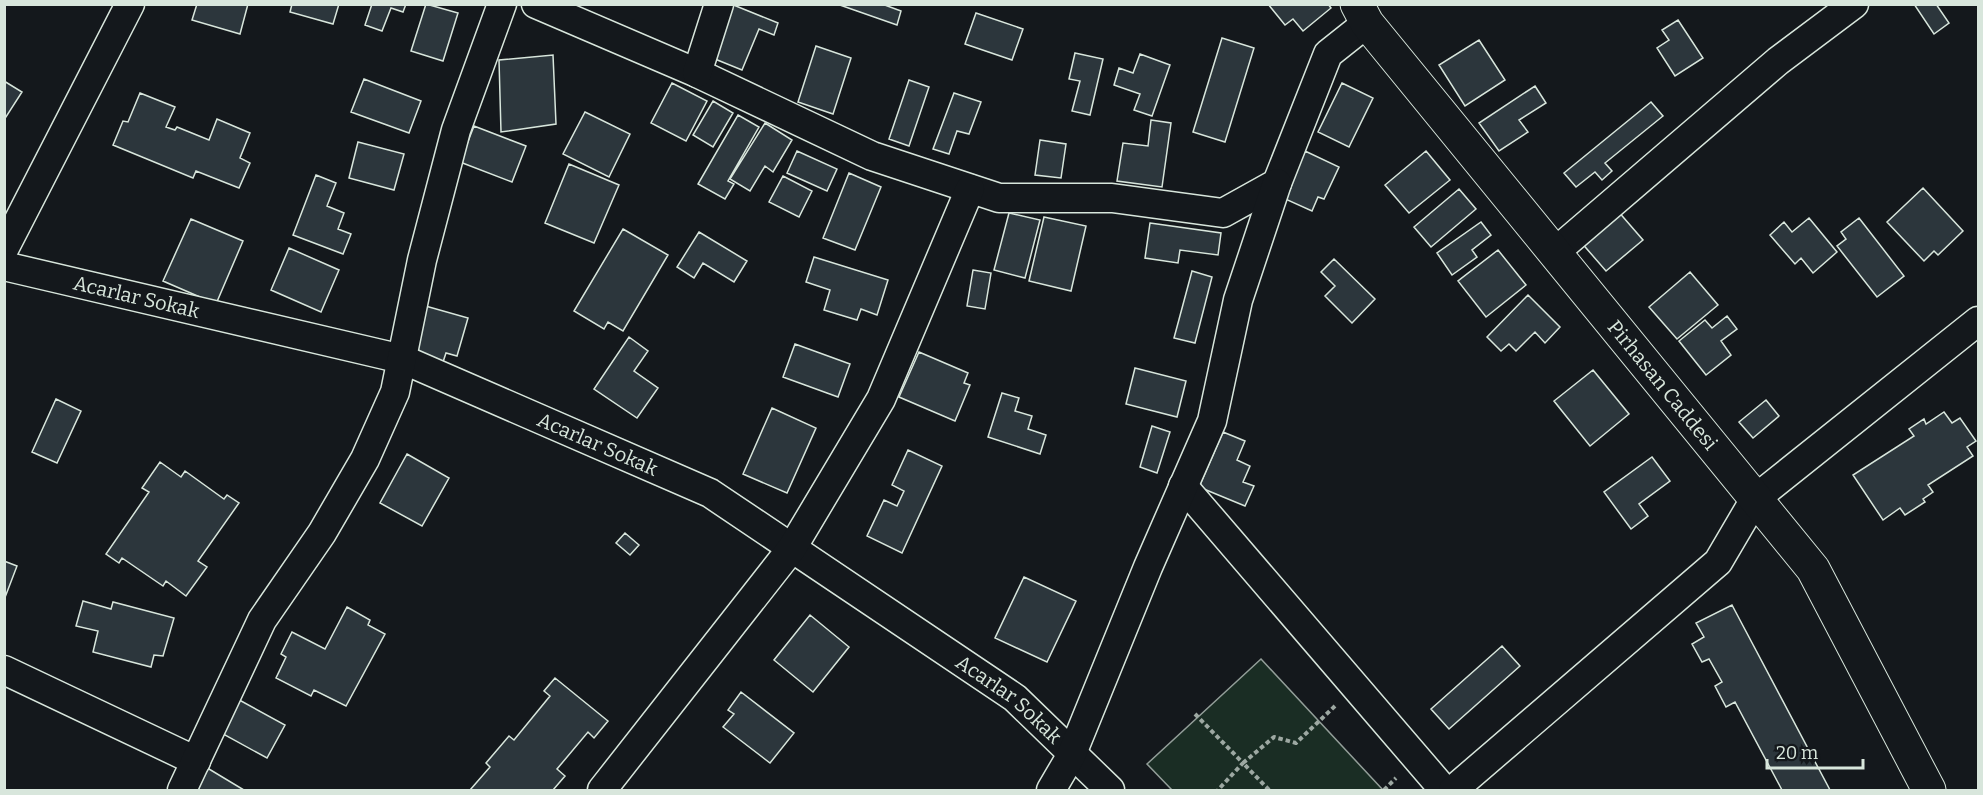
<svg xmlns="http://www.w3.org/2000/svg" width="1983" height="795" font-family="Bitter,serif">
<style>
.green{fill:#1a2d24;stroke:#939e99;stroke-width:1.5}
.building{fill:#2c363c;stroke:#d8e6dc;stroke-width:1.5}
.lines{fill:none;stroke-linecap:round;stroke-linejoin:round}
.street-casing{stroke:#d8e6dc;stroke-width:31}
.secondary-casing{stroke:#d8e6dc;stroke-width:35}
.path{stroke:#9da8a2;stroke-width:4;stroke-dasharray:4.5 3;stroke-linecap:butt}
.street{stroke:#14181c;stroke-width:28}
.secondary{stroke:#14181c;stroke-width:33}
.labels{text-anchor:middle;stroke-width:4.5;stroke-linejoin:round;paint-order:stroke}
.street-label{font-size:20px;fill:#d8e6dc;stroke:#14181c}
</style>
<rect width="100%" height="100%" fill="#14181c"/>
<path class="green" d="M1261,659L1383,790H1172L1147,764Z"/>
<path class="building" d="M197,4H248L240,34L192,20Z
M292,4H339L333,24L290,12Z
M372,4H406L403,12L391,8L382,31L365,25Z
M426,4L458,13L443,61L411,51Z
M731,4L778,23L774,35L759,29L742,70L710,57Z
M837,4H882L901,11L897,25Z
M1268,4H1328L1331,8L1303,31L1293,19L1285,25Z
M1914,4H1936L1949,23L1934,34Z
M976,13L1023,29L1012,60L965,44Z
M1678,20L1703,58L1675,76L1657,48L1669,40L1662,30Z
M1222,38L1254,48L1225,142L1193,132Z
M1479,40L1505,80L1465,106L1439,65Z
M816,46L851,58L833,114L798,102Z
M1075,53L1103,59L1090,115L1072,111L1080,81L1069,79Z
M1140,54L1170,65L1152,116L1134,110L1140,94L1114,85L1119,68L1133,73Z
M553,55L556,124L501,132L499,60Z
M364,79L421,101L409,133L351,112Z
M909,80L929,87L909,146L889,139Z
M4,81L22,92L4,120Z
M672,83L707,101L686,141L651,123Z
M1342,83L1373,98L1349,147L1318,132Z
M1535,86L1546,103L1519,120L1528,132L1499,151L1479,123Z
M140,93L175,107L166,127L175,130L177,127L209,140L217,119L250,133L240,158L250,163L239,188L196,171L193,178L113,145L123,121L128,122Z
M954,93L981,102L969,134L957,131L949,154L933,149Z
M713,101L733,113L713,147L693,135Z
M1651,102L1663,116L1605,163L1612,171L1602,180L1595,172L1576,187L1564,173Z
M585,112L630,134L609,177L563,154Z
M738,115L759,127L728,181L734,184L725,199L698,184Z
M1151,120L1171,123L1162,187L1117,181L1123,143L1148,146Z
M765,123L792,140L773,172L765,166L750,191L730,179Z
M474,126L526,146L512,182L460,162Z
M1040,140L1066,144L1061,178L1035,175Z
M358,142L404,154L394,190L349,178Z
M797,151L837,169L827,191L787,173Z
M1305,151L1339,167L1324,199L1318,197L1312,211L1283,198Z
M1426,151L1450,180L1409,213L1385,185Z
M569,164L619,185L594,243L545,223Z
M849,173L881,187L855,250L823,238Z
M316,175L336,183L327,206L344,213L338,229L351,234L343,254L293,235Z
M783,176L812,191L799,217L769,202Z
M1923,188L1963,231L1938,255L1934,251L1924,261L1887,222Z
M1459,189L1476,209L1431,247L1414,227Z
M1617,210L1643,240L1606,271L1580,241Z
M1009,213L1040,220L1025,278L994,270Z
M1044,217L1086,226L1071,291L1029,281Z
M1809,218L1837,252L1813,273L1801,258L1795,264L1770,235L1784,222L1792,232Z
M1859,218L1904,276L1877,297L1837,246L1846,239L1841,232Z
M191,219L243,241L216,304L163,281Z
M1481,222L1491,235L1472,250L1477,257L1452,275L1437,253Z
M1150,223L1221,233L1218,255L1180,250L1178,263L1145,258Z
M623,229L668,255L623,331L608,322L604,329L574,311Z
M699,232L747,261L734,282L703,263L694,278L677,267Z
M289,248L339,270L321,312L271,290Z
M1498,250L1526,285L1486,317L1458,281Z
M814,257L888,280L877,315L861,309L857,320L824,310L830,290L806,282Z
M1334,259L1375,299L1352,323L1325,296L1335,286L1321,272Z
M973,270L991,273L985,309L967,306Z
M1192,271L1212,277L1195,343L1174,338Z
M1690,272L1718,305L1677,339L1649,307Z
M1528,295L1560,327L1545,343L1535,332L1516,351L1509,344L1501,351L1487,337Z
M422,305L468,318L457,356L446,353L441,368L407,359Z
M1727,316L1737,329L1721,341L1731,355L1706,375L1679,341L1705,320L1712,328Z
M629,337L648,351L634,371L658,388L637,418L594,389Z
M795,344L850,364L838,397L783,377Z
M919,352L968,373L964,383L970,385L955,421L899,397Z
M1135,368L1186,381L1177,417L1126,404Z
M1593,370L1629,414L1590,446L1554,401Z
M1002,393L1019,398L1015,411L1032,416L1028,429L1046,435L1040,454L988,437Z
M56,399L81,411L57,463L32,452Z
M1766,400L1779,416L1753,438L1739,422Z
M772,408L816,428L787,493L743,474Z
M1944,412L1952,423L1960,418L1976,441L1967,447L1973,456L1928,485L1933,492L1923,499L1925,502L1905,515L1900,508L1883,520L1853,475L1914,436L1909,429L1924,419L1926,424Z
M1152,426L1170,432L1157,473L1140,467Z
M1223,432L1245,441L1237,460L1250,466L1243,482L1254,486L1245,506L1199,487Z
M908,450L942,466L902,553L867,536L884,500L897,506L904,491L892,485Z
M407,454L449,478L422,526L380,503Z
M1652,457L1670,481L1639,504L1648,516L1631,529L1604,492Z
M160,462L181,477L185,471L224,499L227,495L239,503L198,561L207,567L186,596L166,581L163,586L122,558L119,563L106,554L149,492L142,488Z
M625,533L639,545L630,555L616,543Z
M4,561L17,566L4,600Z
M1024,577L1076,601L1047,662L995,638Z
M83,601L111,609L113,602L174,618L163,656L154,655L151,667L93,652L98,631L76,626Z
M1732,605L1830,790H1782L1735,702L1726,707L1715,686L1722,682L1709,659L1702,662L1692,644L1704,637L1696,623Z
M347,607L370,620L368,625L385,634L346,706L314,690L311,696L276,678L286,657L281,654L292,632L325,649Z
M810,615L849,647L813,692L774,660Z
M1502,646L1520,666L1449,729L1431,709Z
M555,678L608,721L594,738L588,732L557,769L565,776L553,790H470L490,767L486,763L509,736L514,740L550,696L544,691Z
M741,692L794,733L770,763L723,727L734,714L728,710Z
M232,696L285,725L267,758L214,729Z
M204,766L244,790H189Z"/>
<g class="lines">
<defs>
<g id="street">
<path d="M536,4L697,73L872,156L999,198H1112L1223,213L1277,183L1328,54L1367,23"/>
<path d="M697,73L719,4"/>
<path d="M4,249L130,4"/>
<path d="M1554,253L1778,61L1854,4"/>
<path id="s1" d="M4,266L402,359L710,493L1015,698L1110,790"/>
<path d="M1183,486L1444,790"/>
<path d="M4,670L196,761"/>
<path d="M182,790L262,620L322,533L365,459L395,392L422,260L456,130L502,4"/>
<path d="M602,790L792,548L881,399L970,189"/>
<path d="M1051,790L1071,756L1148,567L1212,421L1238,300L1277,183"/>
<path d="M1453,790L1718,562L1755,499L1978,321"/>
</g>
<g id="secondary">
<path id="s2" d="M1357,4L1367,23L1813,569L1929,790"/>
</g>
</defs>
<use href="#street" class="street-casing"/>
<use href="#secondary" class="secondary-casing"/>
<path class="path" d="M1195,714L1243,763L1218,790
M1269,790L1243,763L1274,737L1296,743L1335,706
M1384,790L1396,778"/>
<use href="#street" class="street"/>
<use href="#secondary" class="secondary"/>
</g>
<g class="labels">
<g class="street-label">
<text dy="7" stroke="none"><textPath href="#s1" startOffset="136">Acarlar Sokak</textPath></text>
<text dy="7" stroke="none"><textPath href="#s2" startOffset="489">Pirhasan Caddesi</textPath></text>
<text dy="7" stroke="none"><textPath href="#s1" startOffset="622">Acarlar Sokak</textPath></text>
<text dy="7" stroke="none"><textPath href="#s1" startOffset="1108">Acarlar Sokak</textPath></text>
</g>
</g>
<rect width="1983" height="795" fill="none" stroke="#d8e6dc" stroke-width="12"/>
<path d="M1767 759v9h96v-9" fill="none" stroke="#d8e6dc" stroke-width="3"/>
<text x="1776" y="759" font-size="18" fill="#d8e6dc" stroke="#14181c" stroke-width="4.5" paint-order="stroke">20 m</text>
</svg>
